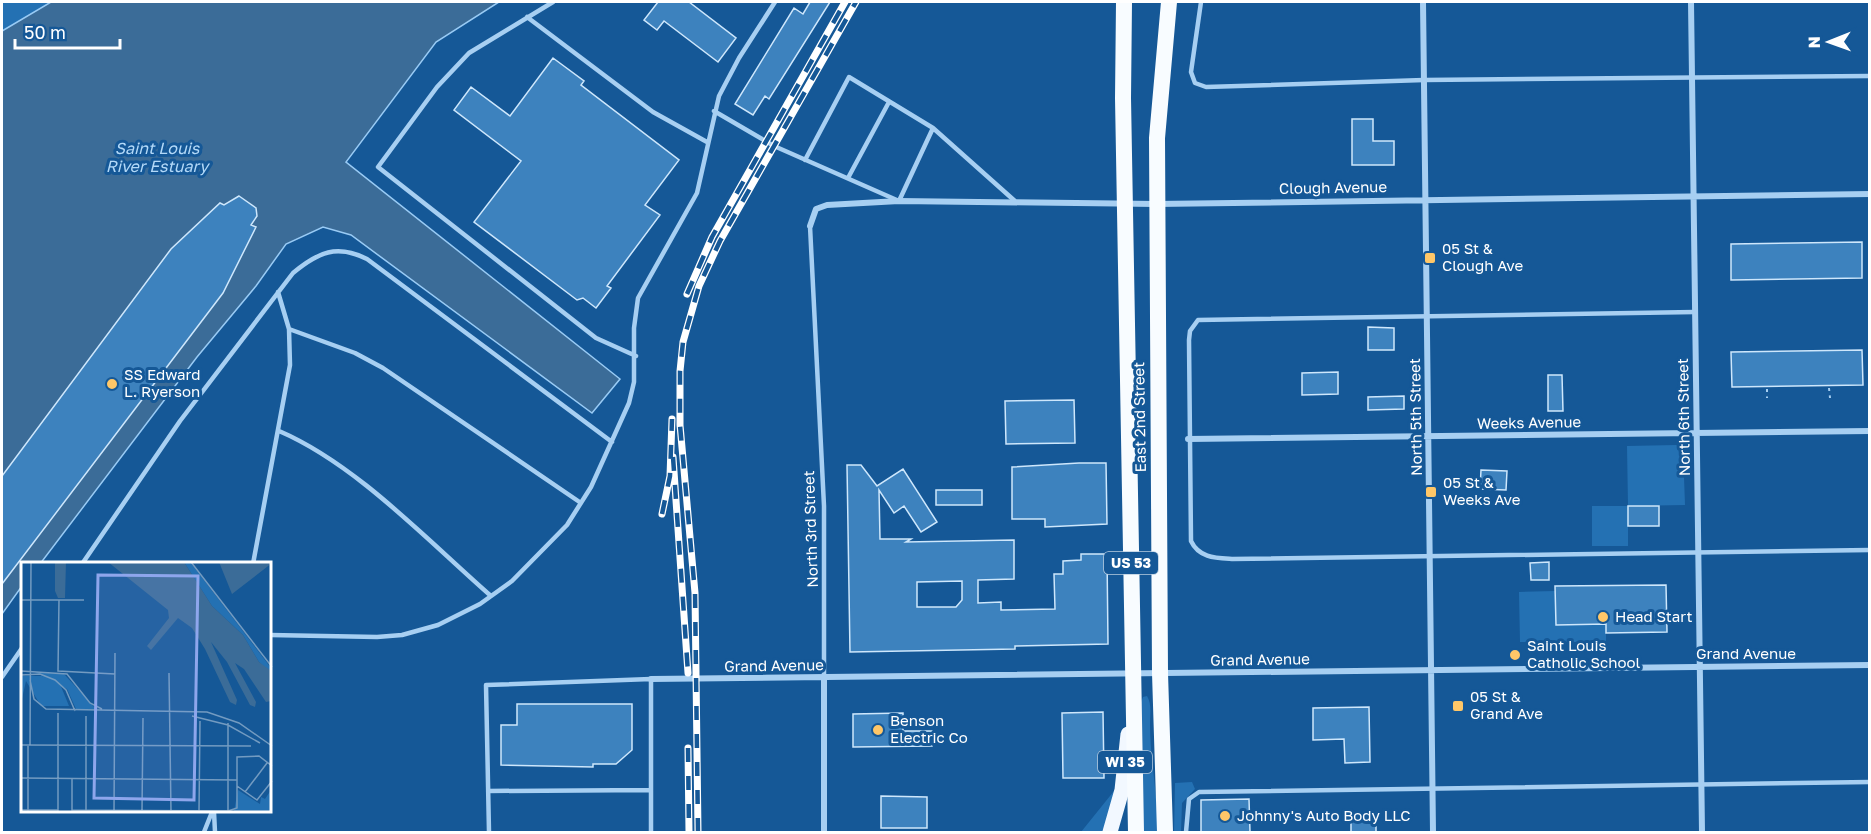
<svg xmlns="http://www.w3.org/2000/svg" width="1871" height="834" font-family="'Golos Text',sans-serif">
<style>
.green{fill:#2471b3}
.water{fill:#3b6c98;stroke:#99cbf5;stroke-width:1.5}
.building{fill:#3d82be;stroke:#cee7fc;stroke-width:1.5;fill-rule:evenodd}
.lines{fill:none;stroke-linecap:round;stroke-linejoin:round}
.path{stroke:#a7cff2;stroke-width:2;stroke-dasharray:3 4.5;stroke-linecap:butt}
.service{stroke:#a7cff2;stroke-width:4.5}
.minor{stroke:#a7cff2;stroke-width:6}
.primary{stroke:#f2f8ff;stroke-width:15}
.trunk{stroke:#f8fcff;stroke-width:16}
.rail-casing{stroke:#fff;stroke-width:7}
.rail{stroke:#155897;stroke-width:4.5;stroke-dasharray:14;stroke-linecap:butt}
.poi-dot{fill:#ffc768;stroke:#155897;stroke-width:2}
.labels{text-anchor:middle;stroke-width:6;stroke-linejoin:round;paint-order:stroke}
.shield{fill:#155897;stroke:#b9cde0;stroke-width:1.5}
.shield-label{font-size:14px;font-weight:bold;fill:#fff}
.street-label{font-size:15px;fill:#fff;stroke:#155897}
.poi-label{font-size:15px;fill:#fff;stroke:#155897;text-anchor:start}
.water-label{font-size:16px;font-style:italic;fill:#b3d9f8;stroke:#155897}
.inset-road{fill:none;stroke:#739bc1;stroke-width:1.5}
.view{fill:#8ea6ec;fill-opacity:0.15;stroke:#8ea6ec;stroke-width:3}
.inset-edge{fill:none;stroke:#fff;stroke-width:3}
</style>
<rect width="100%" height="100%" fill="#155897"/>
<path class="green" d="M2,2H51L2,31Z
M1676,445L1683,448L1685,505L1628,506V546H1592V506H1628L1627,446Z
M1555,591L1606,624V642H1520L1519,592Z
M1147,696C1152,704 1150,714 1150,724C1150,760 1158,796 1158,832H1143L1141,702L1143,697Z
M1192,782L1195,789L1182,803L1181,832H1174L1175,783Z
M1118,786L1103,832H1081Z"/>
<path class="water" d="M51,2H499L436,42L346,162L620,379L592,413L351,235L323,227L286,244L256,286L197,357L40,564H22V586L2,614V31Z"/>
<path class="building" d="M658,2H689L736,38L718,62L664,21L657,30L644,20Z
M810,2H830L769,99L765,96L753,115L735,104L794,8L803,14Z
M553,58L584,81L581,85L679,160L645,205L660,215L607,286L611,288L596,308L583,298L577,300L474,222L521,161L454,110L471,87L510,116Z
M1352,119H1373V141H1394V165H1352Z
M239,196L256,208L257,216L251,225L256,227L223,293L2,584V476L171,249L220,203L224,205Z
M1862,242V278L1731,280V244Z
M1368,327L1394,328V350H1368Z
M1862,350L1863,385L1732,387L1731,352Z
M1338,372V394L1302,395V373Z
M1548,375H1562L1563,411H1548Z
M1404,396V409L1368,410V397Z
M1074,400L1075,443L1006,444L1005,401Z
M1079,463H1106L1107,524L1045,527V519H1012V467Z
M847,465H861L877,486L903,469L937,522L921,532L904,506L894,513L879,490L880,539H911L906,542L1014,540V579L978,580V603L1001,602V610L1055,609L1054,574H1063V561L1081,560V554H1107L1108,644L1015,646V649L850,652ZM962,581V600L956,607H917V582Z
M1481,470L1507,471L1506,490L1480,489Z
M936,490H982V505H936Z
M1628,506H1659V526H1628Z
M1549,562V580H1531L1530,563Z
M1666,585L1667,632L1606,633V624L1556,625L1555,586Z
M517,704H632V750L616,764H593V767L501,765V725H517Z
M1369,707L1370,762L1345,763L1344,739L1313,740V708Z
M1103,712L1104,778H1063L1062,713Z
M903,713V731H932V746L853,747V714Z
M881,796L927,797V828H881Z
M1249,799L1250,832H1201V800Z
M1351,813H1376V832H1351Z"/>
<g class="lines">
<path class="path" d="M1829,388L1830,398
M1767,389V398"/>
<path class="service" d="M553,2L469,53L437,87L378,167L596,338L636,356
M1201,2L1191,72L1195,83L1206,87L1424,80L1870,76
M527,17L653,112L707,142
M714,111L774,146L899,201L933,128
M805,160L849,77L933,128L1016,202
M848,178L889,102
M810,226L824,506V677
M1695,312L1198,320L1190,331L1189,340L1191,541C1199,558 1216,558 1232,559L1870,550
M289,329L355,353L383,368L581,503
M279,431C356,464 427,540 491,596
M82,564L180,421L293,273C318,252 337,244 367,259L612,442
M253,564L290,365L289,329L278,292
M270,635L377,637L402,635L438,625L480,604L512,581L567,525L591,487L629,403L634,382V328L638,298L697,193L719,96L739,58L775,2
M2,677L22,648
M488,791L651,790
M214,812L215,832
M204,832L212,812
M489,832L486,685L651,679V832
M1186,832L1189,799L1199,792L1870,782"/>
<path class="minor" d="M1423,2L1433,832
M1691,2L1702,832
M810,226L816,209L827,205L899,201L1156,204L1870,194
M1188,439L1870,431
M651,679L1870,665
M824,832V677"/>
<path class="primary" d="M1110,832L1122,790L1128,734"/>
<path class="trunk" d="M1124,2L1123,98L1136,832
M1165,832L1160,673L1157,138L1169,2"/>
<defs>
<path id="rail" d="M687,294L712,237L845,2
M673,457L688,673
M662,514L670,476L672,419
M688,748L689,832
M698,832L695,593L680,425V371L683,342L699,286L720,241L856,2"/>
</defs>
<use href="#rail" class="rail-casing"/>
<use href="#rail" class="rail"/>
</g>
<g class="poi-dot">
<rect x="1424" y="252" width="12" height="12" rx="3"/>
<circle cx="112" cy="384" r="6"/>
<rect x="1425" y="486" width="12" height="12" rx="3"/>
<circle cx="1603" cy="617" r="6"/>
<circle cx="1515" cy="655" r="6"/>
<rect x="1452" y="700" width="12" height="12" rx="3"/>
<circle cx="878" cy="730" r="6"/>
<circle cx="1225" cy="816" r="6"/>
</g>
<g class="labels">
<g class="shield">
<rect x="1104" y="552" width="54" height="22" rx="4.5"/>
<rect x="1098" y="751" width="54" height="22" rx="4.5"/>
</g>
<g class="shield-label">
<text x="1131" y="568">US 53</text>
<text x="1125" y="767">WI 35</text>
</g>
<g class="street-label">
<text transform="translate(1333 188) rotate(-1)" y="5">Clough Avenue</text>
<text transform="translate(1140 417) rotate(-91)" y="5">East 2nd Street</text>
<text transform="translate(1416 417) rotate(-91)" y="5">North 5th Street</text>
<text transform="translate(1684 417) rotate(-91)" y="5">North 6th Street</text>
<text transform="translate(1529 423) rotate(-1)" y="5">Weeks Avenue</text>
<text transform="translate(811 529) rotate(-92)" y="5">North 3rd Street</text>
<text x="1746" y="659">Grand Avenue</text>
<text transform="translate(1260 660) rotate(-1)" y="5">Grand Avenue</text>
<text transform="translate(774 666) rotate(-1)" y="5">Grand Avenue</text>
</g>
<g class="poi-label">
<text x="1442" y="254">05 St &amp;<tspan x="1442" dy="17">Clough Ave</tspan></text>
<text x="124" y="380">SS Edward<tspan x="124" dy="17">L. Ryerson</tspan></text>
<text x="1443" y="488">05 St &amp;<tspan x="1443" dy="17">Weeks Ave</tspan></text>
<text x="1615" y="622">Head Start</text>
<text x="1527" y="651">Saint Louis<tspan x="1527" dy="17">Catholic School</tspan></text>
<text x="1470" y="702">05 St &amp;<tspan x="1470" dy="17">Grand Ave</tspan></text>
<text x="890" y="726">Benson<tspan x="890" dy="17">Electric Co</tspan></text>
<text x="1237" y="821">Johnny's Auto Body LLC</text>
</g>
<g class="water-label">
<text x="157" y="154">Saint Louis<tspan x="157" dy="18">River Estuary</tspan></text>
</g>
</g>
<g transform="translate(21 562)">
<rect width="250" height="250" fill="#155897"/>
<path d="M163,0H169L250,106V111L238,100L222,73L191,44ZM14,110L43,112L75,147H55L46,127ZM0,114H21L39,122L48,144H20L5,119L0,141ZM217,228L239,242L240,235L244,237L250,228V250H208L213,249Z" fill="#2471b3"/>
<path d="M34,0H45L44,36H37L34,29ZM87,0H163L191,44L222,73L238,100L249,108L250,139L245,140L223,107L214,101L235,140L234,145L229,143L206,100L190,80L216,138L215,143L209,140L184,87L171,66L157,56L130,88L126,84L148,56L147,48ZM198,0H250L251,1L211,32Z" fill="#3b6c98"/>
<path class="inset-road" d="M170,0L251,105M0,38H63M38,38L37,109L94,112M0,109L46,112L69,141L81,147M148,111L150,250M0,113L19,112L34,118L45,128L54,149M9,118L13,137L25,147L186,150L218,161L251,184M171,154L207,163L239,181M0,183L230,184M7,184V250M9,184L10,0M0,216L216,218M51,216V248L207,249L216,246V195L238,194L251,204M216,224L236,238L251,219M224,230L246,201M0,248H37M121,249L122,156M178,249L179,159M207,249V161M37,250V151M65,250V154M93,250L94,91"/>
<path class="view" d="M77,13L177,14L173,238L73,236Z"/>
<rect width="250" height="250" class="inset-edge"/>
</g>
<rect width="1871" height="834" fill="none" stroke="#ffffff" stroke-width="6"/>
<g transform="translate(1829 42) rotate(269)" stroke="#155897" stroke-width="4.5" paint-order="stroke">
<path d="M0-4.5L10 22L0 15L-10 22Z" fill="#ffffff"/>
<text y="-9" font-size="16" font-weight="bold" text-anchor="middle" fill="#ffffff">N</text>
</g>
<path d="M15 39v9h105v-9" fill="none" stroke="#ffffff" stroke-width="3"/>
<text x="24" y="39" font-size="18" fill="#ffffff" stroke="#155897" stroke-width="4.5" paint-order="stroke">50 m</text>
</svg>
